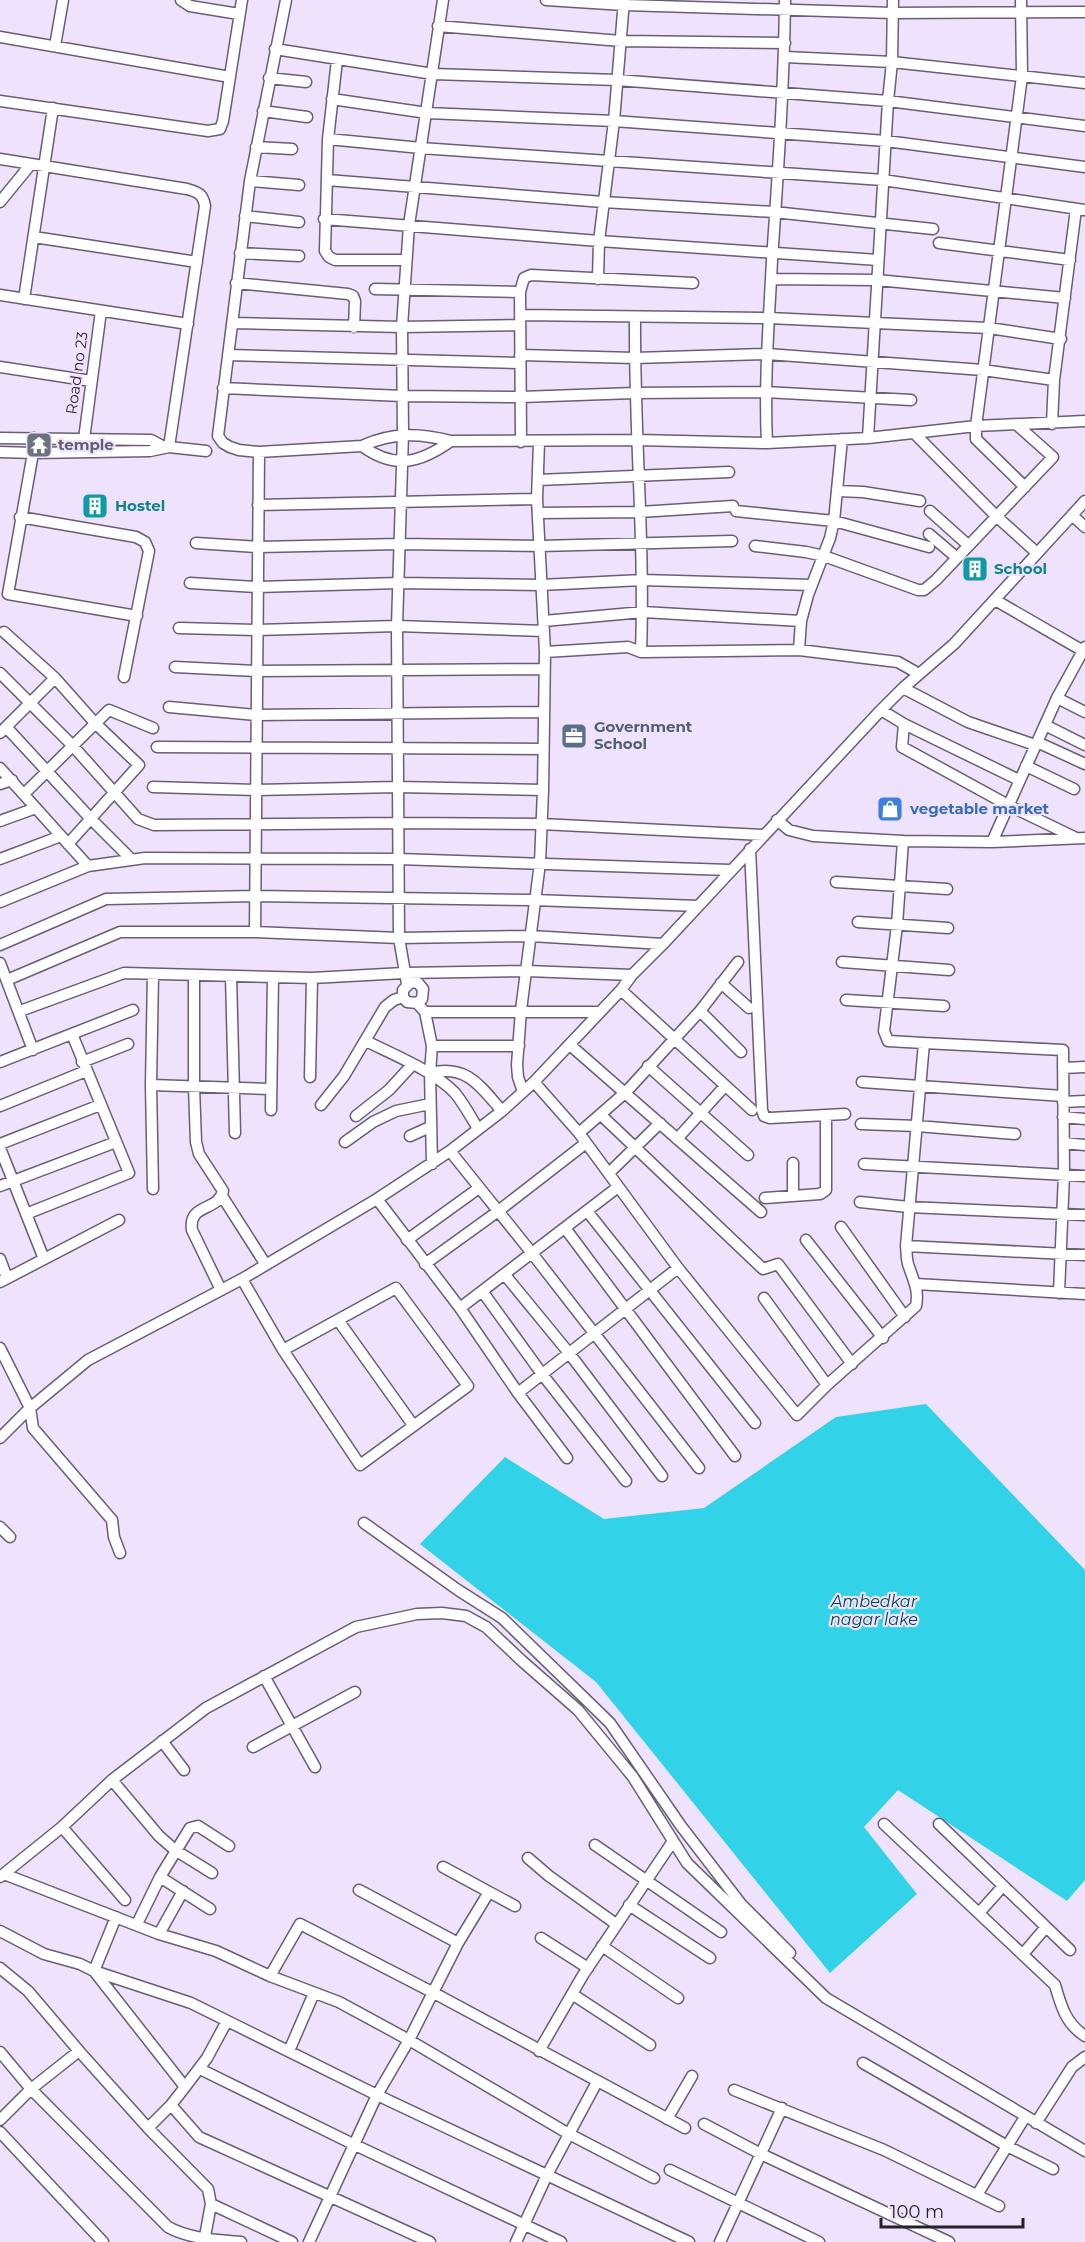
<svg xmlns="http://www.w3.org/2000/svg" width="1085" height="2242" font-family="Montserrat,sans-serif">
<style>
.water{fill:#32d3e9}
.lines{fill:none;stroke-linecap:round;stroke-linejoin:round}
.minor-casing{stroke:#695e74;stroke-width:13}
.minor{stroke:#fff;stroke-width:10}
.labels{text-anchor:middle;stroke-width:4.5;stroke-linejoin:round;paint-order:stroke}
.street-label{font-size:15px;fill:#241f28;stroke:#efe2fc}
.worship-label{font-size:15px;font-weight:bold;fill:#5b616d;stroke:#efe2fc;text-anchor:start}
.culture-label{font-size:15px;font-weight:bold;fill:#0d838f;stroke:#efe2fc;text-anchor:start}
.service-label{font-size:15px;font-weight:bold;fill:#4e5e75;stroke:#efe2fc;text-anchor:start}
.shop-label{font-size:15px;font-weight:bold;fill:#366cbe;stroke:#efe2fc;text-anchor:start}
.water-label{font-size:16px;font-style:italic;fill:#00464f;stroke:#efe2fc}
</style>
<rect width="100%" height="100%" fill="#efe2fc"/>
<path class="water" d="M926,1404L1085,1570V1880L1067,1901L898,1790L864,1827L917,1894L830,1973L596,1682L420,1544L505,1457L604,1519L704,1508L836,1417Z"/>
<g class="lines">
<defs>
<path id="minor" d="M181,0L190,6L239,14
M286,0L250,181L218,436L223,443L230,447L239,450L259,452L362,446
M546,0L624,5L893,13L1085,12
M1021,0L1022,76L976,426V439L1025,487
M438,26L621,41L785,43
M0,37L230,77
M55,46L63,0
M275,49L433,74L617,80L888,101L1085,126
M785,57L892,62L1085,83
M337,60L328,139L325,251L329,257L335,260H406
M269,78L306,82
M332,99L427,113L614,121L886,141L1085,167
M0,101L208,131L220,129L223,121L242,0
M263,111L307,117
M328,139L421,148L883,180L1085,210
M256,147L292,149
M0,159L187,189C198,192 203,194 205,206L169,447L150,451L33,453L0,452
M327,180L603,202L774,212L933,229
M250,181L299,185
M0,202L31,164
M245,216L299,222
M324,219L599,241L878,260
M34,237L197,262
M939,243L1070,260
M240,253L299,256
M598,279L599,241L614,121L624,0
M771,279L877,280L1065,298
M236,283L348,294L353,296L355,301L354,327
M375,289L520,292
M0,295L188,324
M24,299L53,108
M520,315L769,318L875,323L989,328L1061,339
M635,318C634,429 645,541 641,652
M232,323L402,327L520,325
M228,355L520,363
M520,355L635,358L767,354L983,370L1054,380
M0,367L91,381
M223,388L402,396L521,397L634,393L765,392L911,400
M1052,424L1054,380L1076,209
M914,433L996,516L1037,553
M0,438L151,440L164,447
M34,438L33,453L8,594L137,616
M868,438L888,101L892,62L893,0
M84,439L101,311
M451,441C420,463 395,470 362,446C392,432 420,433 451,441L637,440L767,443L868,438L976,426L1085,421
M521,442L520,292L524,278L531,275L693,283
M767,443C764,382 769,321 772,260C778,173 784,87 785,0
M169,447L206,451
M538,480L729,472
M837,491L863,492L920,501
M258,505L537,499
M736,511L834,521L929,547
M930,511L968,545
M539,513L640,512L733,506
M1072,515L1085,527
M20,517L136,537L145,542L149,551L124,677
M929,534L956,557
M196,543L258,547L399,544L540,546L732,541
M755,546L806,552L824,556L918,590H924L936,580L1053,457L1017,425
M190,583L257,587L399,583L541,585L642,580L811,585
M995,600L1085,652
M544,621L643,612L801,621
M179,628L257,630L397,626L544,631
M799,650L801,621L808,595L830,538L834,521L842,439
M545,652L628,647L641,652L799,650L898,662L919,674
M175,667L257,671L544,669
M0,673L73,746L138,819L154,825L399,823L541,824L763,835
M55,678L95,723L139,765L68,844
M903,688L968,722L1035,745
M1057,698L1085,712
M169,707L256,715L543,712
M881,710L904,724L1019,780
M904,724L902,747L1008,805L1074,837
M1045,725L1085,745
M7,728L91,819L132,860
M0,733L55,678L4,632
M1037,742L1085,764
M157,747L543,749
M1026,766L1074,789
M0,768L88,866
M0,784L12,780
M153,787L256,790L398,787L543,790
M24,794L109,710L153,728
M777,820L789,830L813,836L903,841L992,842L1085,838
M0,821L36,808
M992,842L1057,698L1085,647
M750,849L762,1110L764,1116L770,1118L845,1114
M0,859L61,836
M836,882L947,889
M0,902L88,866L145,858L398,859L730,870
M858,922L948,928
M255,932L259,452
M0,945L106,899L255,896L534,900L698,906
M842,962L949,970
M0,963L33,1050
M153,974L151,1085L153,1189
M194,975V1087L196,1142L199,1154L223,1191C218,1212 188,1203 192,1230L221,1290
M231,976L235,1133
M7,980L120,932H255L399,938L531,936L663,944
M721,983L749,1008
M407,984L399,938L397,626L403,434L402,327L409,225L443,0
M621,990L752,1110
M846,1000L944,1006
M417,1003L422,999L423,989L418,983L411,982L403,990V997L407,1002L417,1003L425,1012L432,1046L430,1073L432,1164
M20,1011L124,973L312,978L404,973L527,971L632,975
M700,1011L741,1052
M425,1012H600
M366,1041C394,1055 434,1071 455,1093C464,1104 471,1117 478,1129
M924,1043L1063,1050L1064,1174L1059,1293
M570,1045L761,1212
M432,1046H519
M0,1062L133,1010
M82,1062L128,1044
M648,1066L748,1155
M1063,1068L1085,1067
M430,1073C467,1064 480,1086 502,1111
M310,1077L312,978
M534,1082L579,1133L678,1268L797,1415L827,1385L916,1306C919,1290 914,1282 909,1267C906,1260 907,1253 906,1246L924,1043L888,1041L884,1031L897,925L903,841
M862,1082L1063,1096
M151,1085L270,1089
M523,1092L518,1077L517,1065L521,1010L540,863L543,790L545,652L537,499L539,442
M1063,1102L1085,1101
M321,1105L344,1076L385,1007L394,1000L403,997
M0,1106L86,1071
M271,1110L273,977
M601,1115L763,1269L778,1264L852,1364
M356,1116L389,1090L412,1065
M1063,1117L1085,1119
M861,1124L917,1126L1015,1134
M579,1133L626,1092L700,1011L738,962
M410,1136L430,1127
M677,1139L725,1086
M345,1142L373,1122L396,1111L430,1104
M1064,1143L1085,1145
M0,1144L100,1105
M0,1148L44,1259
M450,1151L531,1252L699,1468
M793,1163V1196
M864,1164L1085,1176
M609,1173L660,1123
M0,1186L116,1142
M222,1196L266,1265
M765,1198L820,1194L826,1190V1115
M377,1199L460,1308L518,1393L567,1458
M860,1202L909,1207L1085,1215
M587,1211L755,1423
M26,1214L129,1173L72,1034
M841,1227L905,1317
M565,1228L735,1456
M407,1240L479,1188
M806,1240L883,1338
M906,1246L1085,1255
M0,1259L7,1278
M425,1264L497,1212L586,1143
M505,1275L569,1353L662,1476
M242,1279L283,1350L360,1465L468,1386L396,1288L283,1350
M0,1282L119,1220
M916,1284L1085,1294
M482,1291L542,1374L626,1481
M764,1298L827,1385
M460,1308L618,1187
M338,1320L413,1425
M0,1348L30,1408L33,1428L112,1520L114,1537L120,1553
M518,1393L678,1268
M0,1438L30,1408L88,1360L242,1279L377,1199L450,1151L502,1111L534,1082L621,990L632,975L663,944L881,710L903,688L954,644L1085,501
M364,1523L458,1590L502,1618L610,1723L681,1826L741,1904L790,1953
M0,1527L10,1537
M264,1676L315,1767
M162,1741L184,1770
M253,1747L355,1692
M112,1780L159,1836L175,1850L212,1873
M884,1824L1055,1985C1061,2006 1066,2024 1085,2036
M939,1824L1070,1950
M62,1827L125,1900
M595,1845L721,1932
M528,1858L549,1876L616,1924
M443,1867L515,1906
M4,1874L159,1934L216,1951L270,1976L339,2002L409,2040L569,2134L654,2178
M0,1877L62,1827L112,1780L206,1708L356,1627L417,1614L442,1613L466,1616L486,1627L522,1661L578,1710L633,1777L687,1863L826,1998L1085,2151
M160,1877L210,1909
M359,1890L458,1943
M629,1905L710,1958
M979,1913L1003,1886
M116,1917L94,1971L185,2087L171,2105L148,2128
M137,1924L160,1877L190,1828L198,1826L229,1846
M0,1931L44,1954L80,1964L94,1971L191,2003L377,2095L689,2242
M159,1934L183,1891
M541,1938L588,1968
M602,1946L678,1998
M1023,1954L1046,1927
M0,1968L28,1991L79,2051L148,2128L208,2189L211,2204L204,2242
M270,1976L300,1924L434,1993L685,2128
M572,1994L650,2045
M289,2051L314,1993
M539,2051L583,1975L673,1841
M0,2052L31,2089L168,2227C190,2239 217,2240 241,2242
M863,2063L1007,2146L1053,2169
M200,2069L355,2145L561,2242
M185,2087L207,2058L227,2021
M734,2090L884,2150L999,2206
M171,2105L199,2137L430,2242
M667,2119L692,2076
M0,2120L31,2089L79,2051
M1036,2123L1072,2067L1085,2057
M704,2124L761,2154L949,2242
M0,2132L103,2242
M670,2170L819,2242
M977,2195L1025,2117
M211,2204L292,2242
M309,2242L377,2095L409,2040L458,1943L489,1892
M516,2242L547,2175L597,2082
M720,2242L782,2108"/>
</defs>
<use href="#minor" class="minor-casing"/>
<use href="#minor" class="minor"/>
</g>
<defs>
<symbol id="temple-square" viewBox="-11 -11 22 22"><rect x="-9" y="-9" width="18" height="18" rx="4" fill="#6b7280" stroke="#efe2fc"/><path d="M0-6L5-2H3V0L6.5 2.5H4V6H1.5V3h-3V6H-4V2.5H-6.5L-3 0V-2H-5Z" fill="#fff"/></symbol>
<symbol id="building-square" viewBox="-11 -11 22 22"><rect x="-9" y="-9" width="18" height="18" rx="4" fill="#0f9aa8" stroke="#efe2fc"/><path d="M-4-6H4V6H1V3H-1V6H-4ZM-2.5-4.3h1.7v1.8h-1.7ZM.8-4.3h1.7v1.8H.8ZM-2.5-1h1.7V.8h-1.7ZM.8-1h1.7V.8H.8Z" fill="#fff"/></symbol>
<symbol id="office-square" viewBox="-11 -11 22 22"><rect x="-9" y="-9" width="18" height="18" rx="4" fill="#5c6f8a" stroke="#efe2fc"/><path d="M-6-3h4V-5.5h4V-3h4V5H-6ZM-1-4.5V-3h2v-1.5ZM-6 0V1H6V0Z" fill="#fff"/></symbol>
<symbol id="shop-square" viewBox="-11 -11 22 22"><rect x="-9" y="-9" width="18" height="18" rx="4" fill="#3f7fe0" stroke="#efe2fc"/><path d="M-5-2.5h2.3a2.7 3.5 0 0 1 5.4 0H5L5.5 6h-11ZM-1.5-2.5h3a1.5 2.3 0 0 0-3 0Z" fill="#fff"/></symbol>
</defs>
<g fill-rule="evenodd">
<use href="#temple-square" x="24" y="430" width="30" height="30"/>
<use href="#building-square" x="80" y="491" width="30" height="30"/>
<use href="#building-square" x="960" y="554" width="30" height="30"/>
<use href="#office-square" x="559" y="721" width="30" height="30"/>
<use href="#shop-square" x="875" y="794" width="30" height="30"/>
</g>
<g class="labels">
<g class="street-label">
<text transform="translate(77 373) rotate(-82)" y="5">Road no 23</text>
</g>
<g class="worship-label">
<text x="58" y="450">temple</text>
</g>
<g class="culture-label">
<text x="115" y="511">Hostel</text>
<text x="994" y="574">School</text>
</g>
<g class="service-label">
<text x="594" y="732">Government<tspan x="594" dy="17">School</tspan></text>
</g>
<g class="shop-label">
<text x="910" y="814">vegetable market</text>
</g>
<g class="water-label">
<text x="874" y="1607">Ambedkar<tspan x="874" dy="18">nagar lake</tspan></text>
</g>
</g>
<path d="M881 2218v9h142v-9" fill="none" stroke="#241f28" stroke-width="3"/>
<text x="890" y="2218" font-size="18" fill="#241f28" stroke="#efe2fc" stroke-width="4.5" paint-order="stroke">100 m</text>
</svg>
